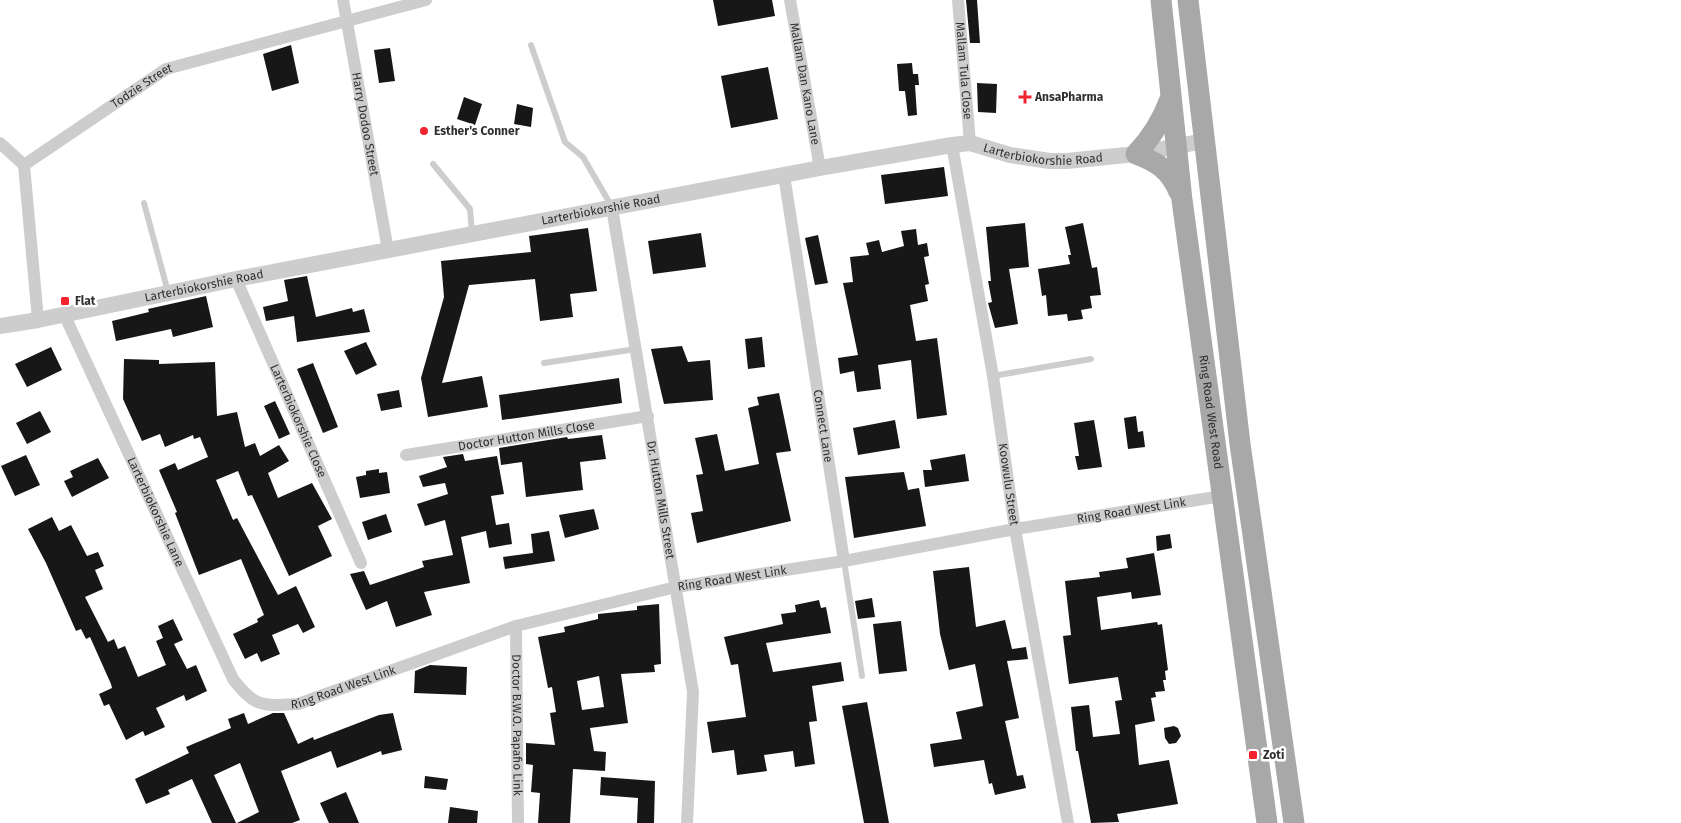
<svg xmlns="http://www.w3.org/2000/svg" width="1681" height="823" font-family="'Fira Sans',sans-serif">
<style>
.building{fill:#171717;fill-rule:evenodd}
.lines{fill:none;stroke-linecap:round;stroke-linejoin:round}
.service{stroke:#cdcdcd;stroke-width:6}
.minor{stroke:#cdcdcd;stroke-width:12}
.tertiary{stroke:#cdcdcd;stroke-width:16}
.primary{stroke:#a8a8a8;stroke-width:21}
.poi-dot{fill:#f5232f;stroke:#fff;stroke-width:2}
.labels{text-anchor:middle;stroke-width:5;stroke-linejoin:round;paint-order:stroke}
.street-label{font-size:12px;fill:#303030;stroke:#fff}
.poi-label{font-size:12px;font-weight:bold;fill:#303030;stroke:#fff;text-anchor:start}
</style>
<rect width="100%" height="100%" fill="#fff"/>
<path class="building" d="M713,0H772L775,16L718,26Z
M966,0H977L980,43H970Z
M291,45L299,83L272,91L263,54Z
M390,48L395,81L379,83L374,50Z
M912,63L913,74H918L919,85H915L917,115L908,116L905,91H899L897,64Z
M768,67L778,119L731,128L721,76Z
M977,83L997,84L996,113L978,112Z
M464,97L482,104L475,125L457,119Z
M517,104L533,108L531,127L514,124Z
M944,167L948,196L885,204L881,175Z
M1025,223L1029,267L1009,269L1018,324L995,328L988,303L992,302L988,281H991L986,227Z
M1083,223L1092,268L1097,267L1101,295L1090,296L1092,308L1081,310L1083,319L1068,321L1067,314L1048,316L1046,295L1042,296L1038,269L1070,264L1068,255H1071L1065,227Z
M588,228L597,291L570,294L573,317L540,321L535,279L469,285L442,383L482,376L488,407L428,417L421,378L444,297L441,261L531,252L529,236Z
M916,229L918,245L927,243L929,256L924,257L929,284L925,285L928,301L910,305L916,341L937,338L947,415L917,419L911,360L878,365L881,389L857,392L854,371L840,374L838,358L858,355L843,283L853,282L850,257L869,255L866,243L879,240L882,252L904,246L901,231Z
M701,233L706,267L653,274L648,241Z
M818,235L828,283L815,285L805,238Z
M307,276L316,317L352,308L353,312L364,309L370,332L297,342L294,316L266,321L263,307L288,301L284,280Z
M206,296L213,327L173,337L171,329L116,341L112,321L149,312L148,309Z
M762,337L765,367L748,369L745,339Z
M366,342L377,365L356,375L344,351Z
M682,346L688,362L710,360L713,400L664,404L651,349Z
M51,347L62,370L27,387L15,364Z
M124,359L159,360V364L215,362L217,416L237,412L245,447L255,443L260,456L279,445L289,461L268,473L278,498L312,483L332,519L318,526L332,556L289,576L252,495L248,496L238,471L216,480L233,520L237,518L278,595L296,586L315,627L303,633L298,624L272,635L280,654L261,662L257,653L245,659L233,634L258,622L257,619L264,615L241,559L199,575L175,513L177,512L159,470L175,463L178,470L208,457L200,437L194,439L193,435L165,447L160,434L142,441L123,399Z
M313,363L338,427L323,433L297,369Z
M619,378L622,403L502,420L499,395Z
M399,390L402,407L381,411L377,394Z
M779,393L791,451L776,453L791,521L697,543L691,513L703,511L696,475L703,474L695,438L717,434L725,471L759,464L748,408L759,405L757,397Z
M275,401L290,434L279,439L264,406Z
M40,411L51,432L27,444L16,423Z
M1136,416L1138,432L1143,431L1145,447L1128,449L1124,418Z
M895,420L900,448L858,455L853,428Z
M1094,420L1102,467L1078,470L1075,456H1079L1074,423Z
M602,435L606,459L580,462L583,490L526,497L522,462L501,465L499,448L567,437L568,439Z
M463,454L465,461L497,456L504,494L491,496L496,525L509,523L512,544L489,548L486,531L461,537L470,583L424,592L432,615L396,627L387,601L366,610L350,574L364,571L370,585L424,567L422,561L453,555L445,520L425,526L417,504L448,494L445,483L423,487L419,476L447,467L443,457Z
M965,454L969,481L925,487L923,470H932L930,460Z
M26,455L40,485L15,496L1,466Z
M98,458L109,478L72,497L64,481L73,477L70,471Z
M379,469V473L387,472L390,493L360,498L356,477L366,475V471Z
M904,472L908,490L919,488L926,526L854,538L845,477Z
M594,509L599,529L565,538L559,515Z
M386,514L392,532L368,540L362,522Z
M52,517L59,531L71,525L87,556L98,552L104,566L95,570L103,589L85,597L108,642L114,639L118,649L125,646L138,677L166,665L156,641L163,638L158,626L173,619L183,640L174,644L187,669L196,665L207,691L186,701L184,695L156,708L165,727L145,736L143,731L126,740L109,704L104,706L99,694L112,688L111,684L90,637L86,639L81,629L76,631L46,563L28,529Z
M549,531L555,561L505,569L503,557L533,553L531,534Z
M1170,534L1172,548L1157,551L1156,536Z
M1154,553L1161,595L1132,599L1131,592L1097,597L1101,630L1157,622L1158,625L1162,624L1168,670L1165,671L1166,680H1163L1165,691L1155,692L1156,697L1151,698L1155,721L1135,725L1139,765L1169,760L1178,804L1117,814L1119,822L1091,823L1078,751H1076L1071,707L1089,705L1093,737L1120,734L1115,701L1122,700L1118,677L1069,684L1063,636L1071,635L1065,581L1100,577L1099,572L1128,568L1126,558Z
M969,567L976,627L1005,620L1012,649L1026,647L1028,659L1007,661L1019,718L1005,721L1017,776L1023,775L1026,788L995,795L992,783L989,784L984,760L934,767L930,744L962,739L956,712L983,706L975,664L949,670L940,634L933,571Z
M872,598L875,617L858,619L855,601Z
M819,600L821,608L826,607L831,633L766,643L773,672L841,662L844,681L812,686L817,721L809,722L815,764L795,767L793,751L764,755L767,771L737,775L734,750L712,753L707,722L746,717L738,664L731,665L724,637L783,624L781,614L796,612L795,605Z
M659,604L661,664L654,665L655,672L621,674L628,723L590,728L594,751L606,752L605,771L573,769L570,823H538L540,793L531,792L533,765L526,764V743L555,745L550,713L556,712L552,687L548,688L538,637L565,632L564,627L598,619V614L637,610V606ZM599,676L604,707L582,710L577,681Z
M901,621L907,671L879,674L873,624Z
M430,665L467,667L466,695L414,693L415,671Z
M867,702L889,823H864L842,706Z
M244,713L248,724L273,713H284L298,744L313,737L314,740L379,715L393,713L402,750L382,755L381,751L337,768L331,751L281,771L300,820L292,823H237L259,812L240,763L214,775L236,823H212L192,779L168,790L170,794L146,804L135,779L189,753L186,747L231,728L228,719Z
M1174,726L1178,728L1181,736L1176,743L1169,744L1165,738L1164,728Z
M425,776L448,779L446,790L424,788Z
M601,777L655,781L654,823H637L638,798L600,795Z
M346,792L359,823H329L320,803Z
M450,807L478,811L477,823H448Z"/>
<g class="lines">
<path class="service" d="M531,45L565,142L583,157L612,207
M433,164L470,209L472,233
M144,203L168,292
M544,363L636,349
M993,376L1091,359
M844,561L862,676"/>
<g class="minor">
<path id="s1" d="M343,0L388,250"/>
<path id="s2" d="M790,0L820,168"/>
<path id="s3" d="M958,0L970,143"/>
<path d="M0,143L24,165"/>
<path id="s4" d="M952,145L993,376L1015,529L1068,823"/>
<path id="s5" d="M24,165L166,69L426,0"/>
<path d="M24,165L38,320"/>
<path id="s6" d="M784,175L844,561"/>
<path id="s7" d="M612,208L693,692L687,823"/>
<path id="s8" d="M236,279L361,563"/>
<path id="s9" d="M64,314L233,679C255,708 263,706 298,704L516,626L676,587L844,561L1015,529L1222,496"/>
<path id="s10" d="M406,455L648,416"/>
<path id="s11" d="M516,626L518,823"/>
</g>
<path class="tertiary" id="s12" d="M0,326L38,320L236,279L820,168L952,145L970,143L1010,155L1050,161H1067L1136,154L1204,141"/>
<g class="primary">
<path id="s13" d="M1161,0L1182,200L1267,823"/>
<path d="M1188,0L1240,444L1294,823"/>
<path d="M1170,99C1162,121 1152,137 1136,154C1157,162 1170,170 1179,192"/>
</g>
</g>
<g class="poi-dot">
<path d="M1022.5 89.5h5v5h5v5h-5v5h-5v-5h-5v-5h5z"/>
<circle cx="424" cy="131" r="5"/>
<rect x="60" y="296" width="10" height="10" rx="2.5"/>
<rect x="1248" y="750" width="10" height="10" rx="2.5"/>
</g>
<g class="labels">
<g class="street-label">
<text dy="4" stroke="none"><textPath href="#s3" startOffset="71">Mallam Tula Close</textPath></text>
<text dy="4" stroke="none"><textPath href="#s2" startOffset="85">Mallam Dan Kano Lane</textPath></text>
<text dy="4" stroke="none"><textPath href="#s5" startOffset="142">Todzie Street</textPath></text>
<text dy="4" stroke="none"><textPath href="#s1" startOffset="126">Harry Dodoo Street</textPath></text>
<text dy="4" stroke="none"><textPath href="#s12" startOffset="1062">Larterbiokorshie Road</textPath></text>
<text dy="4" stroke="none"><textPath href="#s12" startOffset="612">Larterbiokorshie Road</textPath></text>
<text dy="4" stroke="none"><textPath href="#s12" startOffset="208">Larterbiokorshie Road</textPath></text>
<text dy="4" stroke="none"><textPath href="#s13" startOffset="415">Ring Road West Road</textPath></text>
<text dy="4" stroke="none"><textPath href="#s8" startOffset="155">Larterbiokorshie Close</textPath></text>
<text dy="4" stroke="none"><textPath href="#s6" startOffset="254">Connect Lane</textPath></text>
<text dy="4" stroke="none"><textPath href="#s10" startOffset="122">Doctor Hutton Mills Close</textPath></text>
<text dy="4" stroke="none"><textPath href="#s4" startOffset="344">Koowulu Street</textPath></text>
<text dy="4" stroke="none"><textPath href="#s7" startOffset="296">Dr. Hutton Mills Street</textPath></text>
<text dy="4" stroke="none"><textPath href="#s9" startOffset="218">Larterbiokorshie Lane</textPath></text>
<text dy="4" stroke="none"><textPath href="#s9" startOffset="1335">Ring Road West Link</textPath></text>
<text dy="4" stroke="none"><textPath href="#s9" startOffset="930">Ring Road West Link</textPath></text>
<text dy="4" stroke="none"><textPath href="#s9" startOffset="525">Ring Road West Link</textPath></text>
<text dy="4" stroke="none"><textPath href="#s11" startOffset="99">Doctor B.W.O. Papafio Link</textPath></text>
</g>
<g class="poi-label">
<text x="1035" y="101">AnsaPharma</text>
<text x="434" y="135">Esther's Conner</text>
<text x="75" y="305">Flat</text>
<text x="1263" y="759">Zoti</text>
</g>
</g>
</svg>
